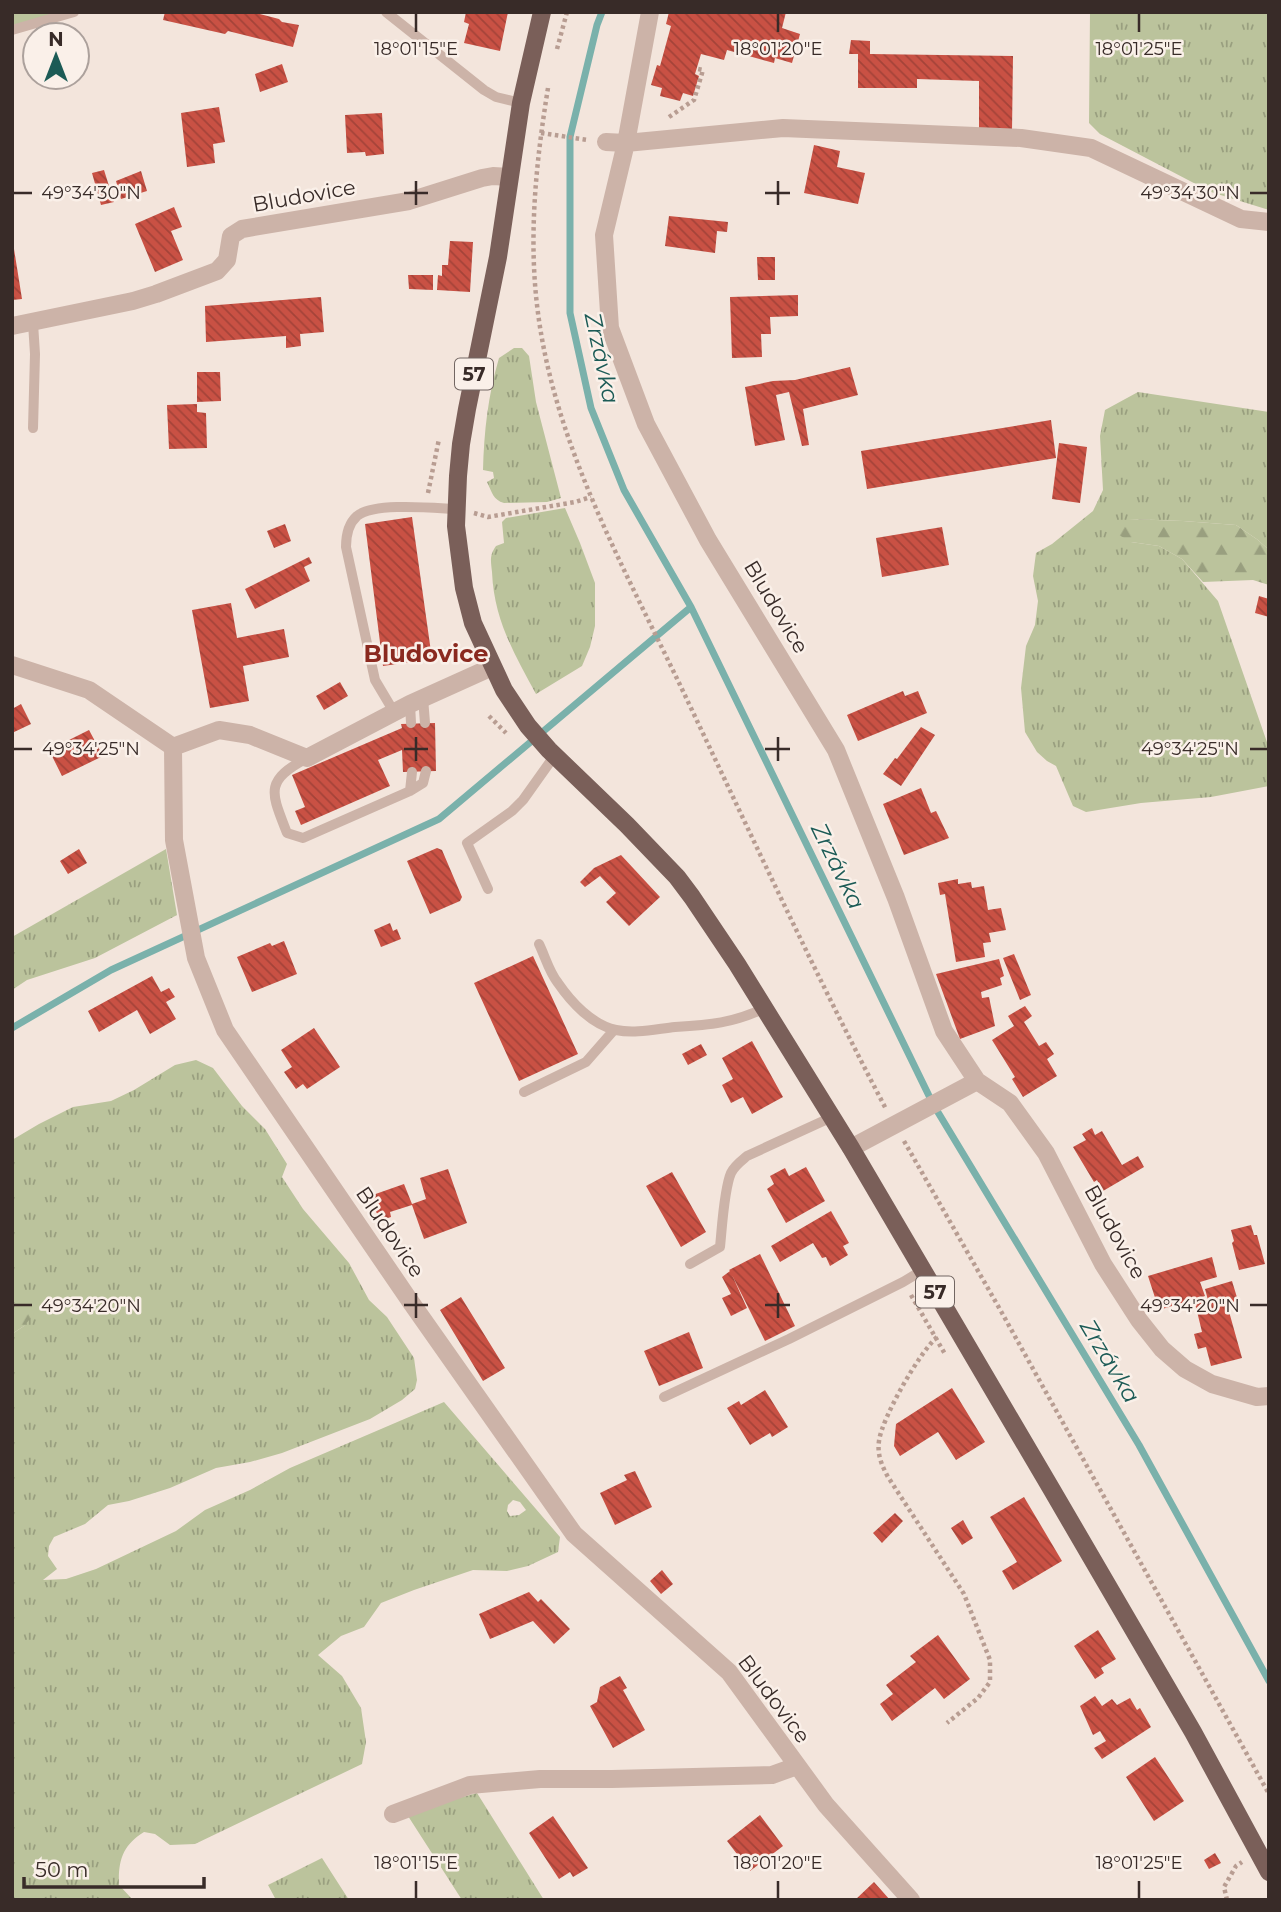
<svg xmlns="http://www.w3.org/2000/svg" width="1281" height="1912" font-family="Montserrat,sans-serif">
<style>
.grass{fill:url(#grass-tufts);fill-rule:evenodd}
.forest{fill:url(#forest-firs)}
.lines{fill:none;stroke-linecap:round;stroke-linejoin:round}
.stream{stroke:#7ab1ab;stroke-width:7}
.building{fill:url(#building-back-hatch)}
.path{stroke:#b89d92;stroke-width:4.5;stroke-dasharray:3.5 3.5;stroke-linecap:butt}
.service{stroke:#ccb3a8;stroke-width:10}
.minor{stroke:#ccb3a8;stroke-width:18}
.primary{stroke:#7a5f59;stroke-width:18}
.ticks{fill:none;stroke:#382b28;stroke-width:2.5}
.labels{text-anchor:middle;stroke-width:5;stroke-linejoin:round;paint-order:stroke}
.shield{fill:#faf0e9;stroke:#726662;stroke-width:2}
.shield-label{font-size:19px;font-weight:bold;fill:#382b28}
.street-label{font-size:21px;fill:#382b28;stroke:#faf0e9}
.water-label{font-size:23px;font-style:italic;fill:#1c5b56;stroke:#faf0e9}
.quarter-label{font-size:24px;font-weight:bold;fill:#8a291f;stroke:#faf0e9}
.ticks-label{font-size:18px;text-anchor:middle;fill:#382b28;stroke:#faf0e9;stroke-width:5;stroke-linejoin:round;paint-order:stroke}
</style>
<defs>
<pattern id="grass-tufts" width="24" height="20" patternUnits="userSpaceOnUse" patternTransform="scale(1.75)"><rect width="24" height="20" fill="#bbc39c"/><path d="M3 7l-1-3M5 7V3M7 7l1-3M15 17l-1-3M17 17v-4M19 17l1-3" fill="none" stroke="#999f7f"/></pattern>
<pattern id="forest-firs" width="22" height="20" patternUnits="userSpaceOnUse" patternTransform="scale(1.75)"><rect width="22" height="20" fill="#bbc39c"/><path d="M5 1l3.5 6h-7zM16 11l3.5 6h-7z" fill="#999f7f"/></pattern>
<pattern id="building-back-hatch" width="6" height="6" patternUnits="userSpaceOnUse" patternTransform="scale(1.75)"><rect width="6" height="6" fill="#c95144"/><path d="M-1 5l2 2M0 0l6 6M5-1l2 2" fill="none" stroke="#a44339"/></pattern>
</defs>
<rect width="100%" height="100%" fill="#f3e5dc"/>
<path class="grass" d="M12,12H62L12,27Z
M1090,12H1269V210L1211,192L1100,134L1089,123Z
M514,348H522L529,356L536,402L561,498L547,502L504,503C493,500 492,492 487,482L494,478L493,472L483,470C484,432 488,395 499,358Z
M1138,392L1269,412V550L1258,540L1236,525L1183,521L1129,519L1131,542L1159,546L1182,559L1218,601L1269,748V786L1211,797L1141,803L1086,812L1073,806L1056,766L1047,761L1037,752L1025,732L1021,688L1026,646L1035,625L1038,601L1033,576L1036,553L1052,544L1093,511L1103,490L1100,436L1105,410Z
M565,508L580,543L595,583V626L590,647L582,666L536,694C514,653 494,620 492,572C491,561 489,556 496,546L504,543L502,522L506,518Z
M166,849L177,915L95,958L27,980L12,990V937Z
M196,1060L213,1068L242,1106L265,1129L287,1164L282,1177L303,1209L349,1263L369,1300L387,1317L414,1358L417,1380L415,1389L402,1400L370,1419L282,1453L250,1462L216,1468L170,1488L129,1501L108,1505L85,1524L54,1537L49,1546L48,1556L57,1569L43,1580L66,1579L96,1569L176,1531L205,1510L250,1490L290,1468L444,1402L560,1537L558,1552L528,1566L507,1571L473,1570L414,1590L381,1603L364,1627L341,1636L318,1655L342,1676L361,1708L366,1742L362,1764L195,1844L170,1845L155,1834L144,1832C123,1845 118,1860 119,1885L133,1900H12V1334L24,1326L31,1303H12V1140L39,1124L73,1107L111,1101L134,1090L175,1065ZM513,1500L520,1502L526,1510L519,1515L510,1516L507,1511L508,1505Z
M477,1793L544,1900H462L408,1816L429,1806Z
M322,1858L349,1900H276L268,1885Z"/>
<path class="forest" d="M1129,519L1183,521L1236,525L1258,540L1269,550V585L1253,580L1203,582L1182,559L1159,546L1131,542L1119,535Z
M12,1303H31L35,1313L24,1326L12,1334Z"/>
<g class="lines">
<path class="stream" d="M602,12L597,25L570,137V313L591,408L624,490L691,607L933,1104L1139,1445L1269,1681
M12,1028L111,970L439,819L691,607"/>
</g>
<path class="building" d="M165,12H252L279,19L282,22L299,25L293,47L228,31L225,34L163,20Z
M466,12H508L500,51L464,43L469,24L464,22Z
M669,12H786L782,28L800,34L792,63L775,58L774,63L727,50L724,60L701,54L695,74L699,76L693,96L683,93L680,101L660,96L662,88L651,85L657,65L660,66L671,26L666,24Z
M851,40L870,41V54L1013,56L1012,131H979V81L917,79V88H858V54H849Z
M282,64L288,82L260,92L255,74Z
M219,107L225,142L213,144L215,163L187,167L181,113Z
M382,113L384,154L366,156L365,152L347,153L345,115Z
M814,145L840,151L837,167L865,173L858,204L804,193Z
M104,170L114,202L101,205L92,173Z
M141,171L147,191L121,199L116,181Z
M174,207L182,227L171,231L183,260L155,272L135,224Z
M669,216L728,222L727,232L717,231L715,253L665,246Z
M450,241L473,242L470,292L437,290L438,275L442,276V265H448Z
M14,249L22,299L12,300V250Z
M757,257H775V280H758Z
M408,275H433V290L409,289Z
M798,295V316L770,317L771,334H761L762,357L732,358L730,297Z
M321,297L324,332L300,334L301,346L286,348V336L206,342L205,306Z
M850,367L858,395L803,409L809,445L802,446L789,392L776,395L785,440L755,446L745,387L773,381L795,380Z
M197,372H220L221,401L197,402Z
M197,404V412L206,413L207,448L169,449L167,405Z
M1051,420L1056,458L867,489L861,451Z
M1059,443L1087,447L1080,503L1052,499Z
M412,517L432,659L383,666L365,524Z
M285,524L291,541L274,548L267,531Z
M942,527L949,565L882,577L876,538Z
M309,557L312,563L304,567L310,581L255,609L245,589Z
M1259,596L1269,599V617L1255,613Z
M231,603L237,638L284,629L289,657L243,666L249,701L210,708L192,610Z
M340,682L348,696L324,710L316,696Z
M903,691L905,696L918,691L927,713L858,741L847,715Z
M21,704L31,724L12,733V709Z
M435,723L436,771L403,772L402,750L378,760L390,786L301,825L295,811L305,807L292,775L402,728L401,724Z
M921,727L935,735L901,786L883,774L895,758L897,759Z
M89,730L103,756L62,776L49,750Z
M921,788L931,813L936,811L949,838L904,855L883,804Z
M437,848L442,850L462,897L460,901L430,914L407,861Z
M79,849L87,863L68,874L60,861Z
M621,855L660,897L629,926L606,902L616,893L600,876L585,887L580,882L594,868Z
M958,879V884L971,882L972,888L984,886L988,910L1001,908L1006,930L989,933L991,942L983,943L985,957L956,962L945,894L940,895L938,883Z
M390,923L393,931L397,929L401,939L381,947L374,930Z
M284,941L297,974L252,992L237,957L270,943L272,946Z
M1014,954L1031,995L1020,1000L1003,958Z
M533,956L578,1054L519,1081L474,983Z
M999,959L1004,976L1000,978L1002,985L981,992L982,998L989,997L995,1026L960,1039L936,974Z
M152,976L161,992L169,988L175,997L166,1002L176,1019L150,1034L137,1010L99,1032L88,1011Z
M1025,1006L1032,1016L1024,1022L1039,1046L1046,1042L1054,1054L1047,1059L1057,1076L1023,1097L1012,1079L1015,1077L992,1040L1014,1026L1008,1016Z
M314,1028L340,1067L307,1089L303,1084L296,1089L284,1072L292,1067L281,1050Z
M752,1041L783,1097L752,1114L743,1097L731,1103L722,1085L733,1079L722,1058Z
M701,1044L707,1055L688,1065L682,1054Z
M1092,1128L1095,1135L1102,1131L1122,1165L1138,1156L1144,1167L1103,1191L1097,1180L1094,1182L1073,1147L1086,1140L1082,1134Z
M806,1167L825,1201L786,1223L767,1189L774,1184L770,1176L785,1168L789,1176Z
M448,1169L467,1223L424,1239L412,1205L390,1212L391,1217L381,1220L367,1197L404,1184L412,1204L426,1199L420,1178Z
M672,1172L706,1232L681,1247L646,1186Z
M831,1211L849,1243L843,1246L848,1255L830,1266L826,1257L822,1258L813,1243L780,1262L771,1246Z
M1251,1225L1254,1235H1257L1265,1264L1239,1270L1232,1243L1234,1241L1231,1230Z
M760,1254L795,1326L765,1341L732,1275L747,1308L731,1316L722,1298L731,1294L722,1277L730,1271L729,1270Z
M1212,1257L1217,1277L1200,1282L1205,1296L1159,1310L1148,1276Z
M1232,1281L1239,1304L1228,1308L1242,1358L1211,1366L1206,1347L1198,1349L1194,1334L1202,1332L1195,1303L1208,1300L1205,1289Z
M461,1297L505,1368L483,1381L440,1310Z
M689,1332L703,1368L659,1386L644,1351Z
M952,1388L985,1442L956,1460L938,1432L900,1456L894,1446L896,1424Z
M765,1390L788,1427L772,1437L770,1433L750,1445L727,1408L739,1401L741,1405Z
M635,1471L652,1507L615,1525L600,1493L627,1480L624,1475Z
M1024,1497L1062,1561L1013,1590L1002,1571L1017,1562L990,1517Z
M895,1513L903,1521L882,1543L873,1533Z
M963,1520L973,1538L962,1545L951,1528Z
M662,1570L673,1584L661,1594L650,1581Z
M529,1592L538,1602L541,1599L570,1629L554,1644L533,1621L490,1639L479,1614Z
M1098,1630L1116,1659L1101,1668L1104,1673L1095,1679L1074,1646Z
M938,1635L970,1679L944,1699L935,1688L892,1721L880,1704L893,1694L886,1685L916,1662L910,1656Z
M620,1676L627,1688L623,1690L645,1730L613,1748L590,1706L597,1702L600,1687Z
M1095,1696L1102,1706L1112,1699L1117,1705L1130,1698L1137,1710L1140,1708L1151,1727L1102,1759L1094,1748L1106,1741L1100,1731L1093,1735L1080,1706Z
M1155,1757L1184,1801L1154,1821L1126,1777Z
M760,1815L783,1846L750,1871L727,1841Z
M553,1816L588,1868L573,1877L570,1872L559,1879L529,1833Z
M1215,1853L1221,1863L1209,1869L1204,1860Z
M874,1882L890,1900H855Z"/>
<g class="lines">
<path class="path" d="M557,49L567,12
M548,88C536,162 528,238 538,313C555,445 624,568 681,687C748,828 813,970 886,1109
M669,117L694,100L703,70L698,69
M541,133L588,140
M428,493L439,439
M474,513L488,517L575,502L591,497
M489,716L506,733
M904,1141L1002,1313L1269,1794
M911,1295L945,1354
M937,1337C919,1353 882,1418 879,1441C877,1455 882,1466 888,1477L964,1594L990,1660V1682L978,1698L947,1723
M1227,1900L1224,1887L1236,1866L1242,1862"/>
<path class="service" d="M386,12L484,90L496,97L521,103
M12,30L74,12
M33,428L35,354L33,323
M423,698L425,723
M410,704L411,723
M394,712L375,680L346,547C346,536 348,524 357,516C374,502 434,508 456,509
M307,758C264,781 271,792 287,833L303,838L410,791L423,783L426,771
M410,791L412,772
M488,889L467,843L512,811L523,800L555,755
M539,944C545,956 549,972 558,983C571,1002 592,1025 616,1030C635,1034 656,1029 675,1027C710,1025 733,1023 765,1008
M524,1092L586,1062L614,1030
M690,1264L720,1247C722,1228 724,1189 731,1173C734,1166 741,1161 747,1156L832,1117
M664,1397L789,1339L903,1282L923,1270"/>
<path class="minor" d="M650,12L626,143L604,235L610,328L646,424L708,540L836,750L896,898L944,1031L977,1081L1010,1103L1046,1153L1103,1264L1139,1320L1162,1349L1185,1369L1212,1384L1257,1397L1269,1396
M606,142L626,143L783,128L1021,138L1091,148L1241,219L1269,222
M12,326L133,301L156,294L217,271L227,260L231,236L242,229L409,201L482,178L493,176L509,177
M12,665L89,690L173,747
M173,747L174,840L196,958L225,1030L410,1301L574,1534L729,1672L826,1805L911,1900
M173,747L219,730L250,735L307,758L410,704L492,667
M851,1148L977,1081
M393,1814L470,1785L540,1779H612L772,1775L797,1766"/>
<path class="primary" d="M542,12L521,103L498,257L467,409L461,444L458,476L456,526L464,588L473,623L504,690L528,726L549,750L627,825L677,877L692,897L737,964L851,1148L1052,1490L1193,1732L1269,1872"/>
</g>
<path class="ticks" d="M416,14V32M778,14V32M1139,14V32M416,181V205M778,181V205M14,193H32M404,193H428M765,193H790M1250,193H1267M416,737V761M778,737V761M14,749H32M404,749H428M765,749H790M1250,749H1267M416,1293V1318M778,1293V1318M14,1305H32M404,1305H428M765,1305H790M1250,1305H1267M416,1881V1898M778,1881V1898M1139,1881V1898"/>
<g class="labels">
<g class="shield">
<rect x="455" y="358.5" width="38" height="31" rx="5"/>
<rect x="916" y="1276.5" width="38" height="31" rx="5"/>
</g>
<g class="shield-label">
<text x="474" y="381">57</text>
<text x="935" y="1299">57</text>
</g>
<g class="street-label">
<text transform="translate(304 196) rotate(-10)" y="7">Bludovice</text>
<text transform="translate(776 607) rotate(59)" y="7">Bludovice</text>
<text transform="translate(390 1232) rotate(56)" y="7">Bludovice</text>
<text transform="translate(1115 1232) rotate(61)" y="7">Bludovice</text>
<text transform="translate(774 1699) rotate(53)" y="7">Bludovice</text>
</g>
<g class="water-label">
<text transform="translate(602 358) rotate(78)" y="8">Zrzávka</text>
<text transform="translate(838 866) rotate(64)" y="8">Zrzávka</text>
<text transform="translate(1110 1361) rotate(59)" y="8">Zrzávka</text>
</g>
<g class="quarter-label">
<text x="426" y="662">Bludovice</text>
</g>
</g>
<g class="ticks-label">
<text x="416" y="55">18°01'15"E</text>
<text x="778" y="55">18°01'20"E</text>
<text x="1139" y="55">18°01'25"E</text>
<text x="91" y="199">49°34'30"N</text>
<text x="1190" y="199">49°34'30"N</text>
<text x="91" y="755">49°34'25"N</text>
<text x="1190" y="755">49°34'25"N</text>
<text x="91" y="1312">49°34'20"N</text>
<text x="1190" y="1312">49°34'20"N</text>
<text x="416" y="1869">18°01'15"E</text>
<text x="778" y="1869">18°01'20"E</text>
<text x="1139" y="1869">18°01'25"E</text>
</g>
<rect width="1281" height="1912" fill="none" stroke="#382b28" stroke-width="28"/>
<g transform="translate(56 56)"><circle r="33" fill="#faf0e9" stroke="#aca19c" stroke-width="2"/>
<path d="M0-5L12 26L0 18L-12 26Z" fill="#1c5b56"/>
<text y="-10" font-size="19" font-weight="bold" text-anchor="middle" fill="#382b28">N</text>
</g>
<path d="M24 1877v10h180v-10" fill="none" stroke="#382b28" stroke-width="3.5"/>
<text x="35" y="1877" font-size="21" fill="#382b28" stroke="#faf0e9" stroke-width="5" paint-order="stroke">50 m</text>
</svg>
